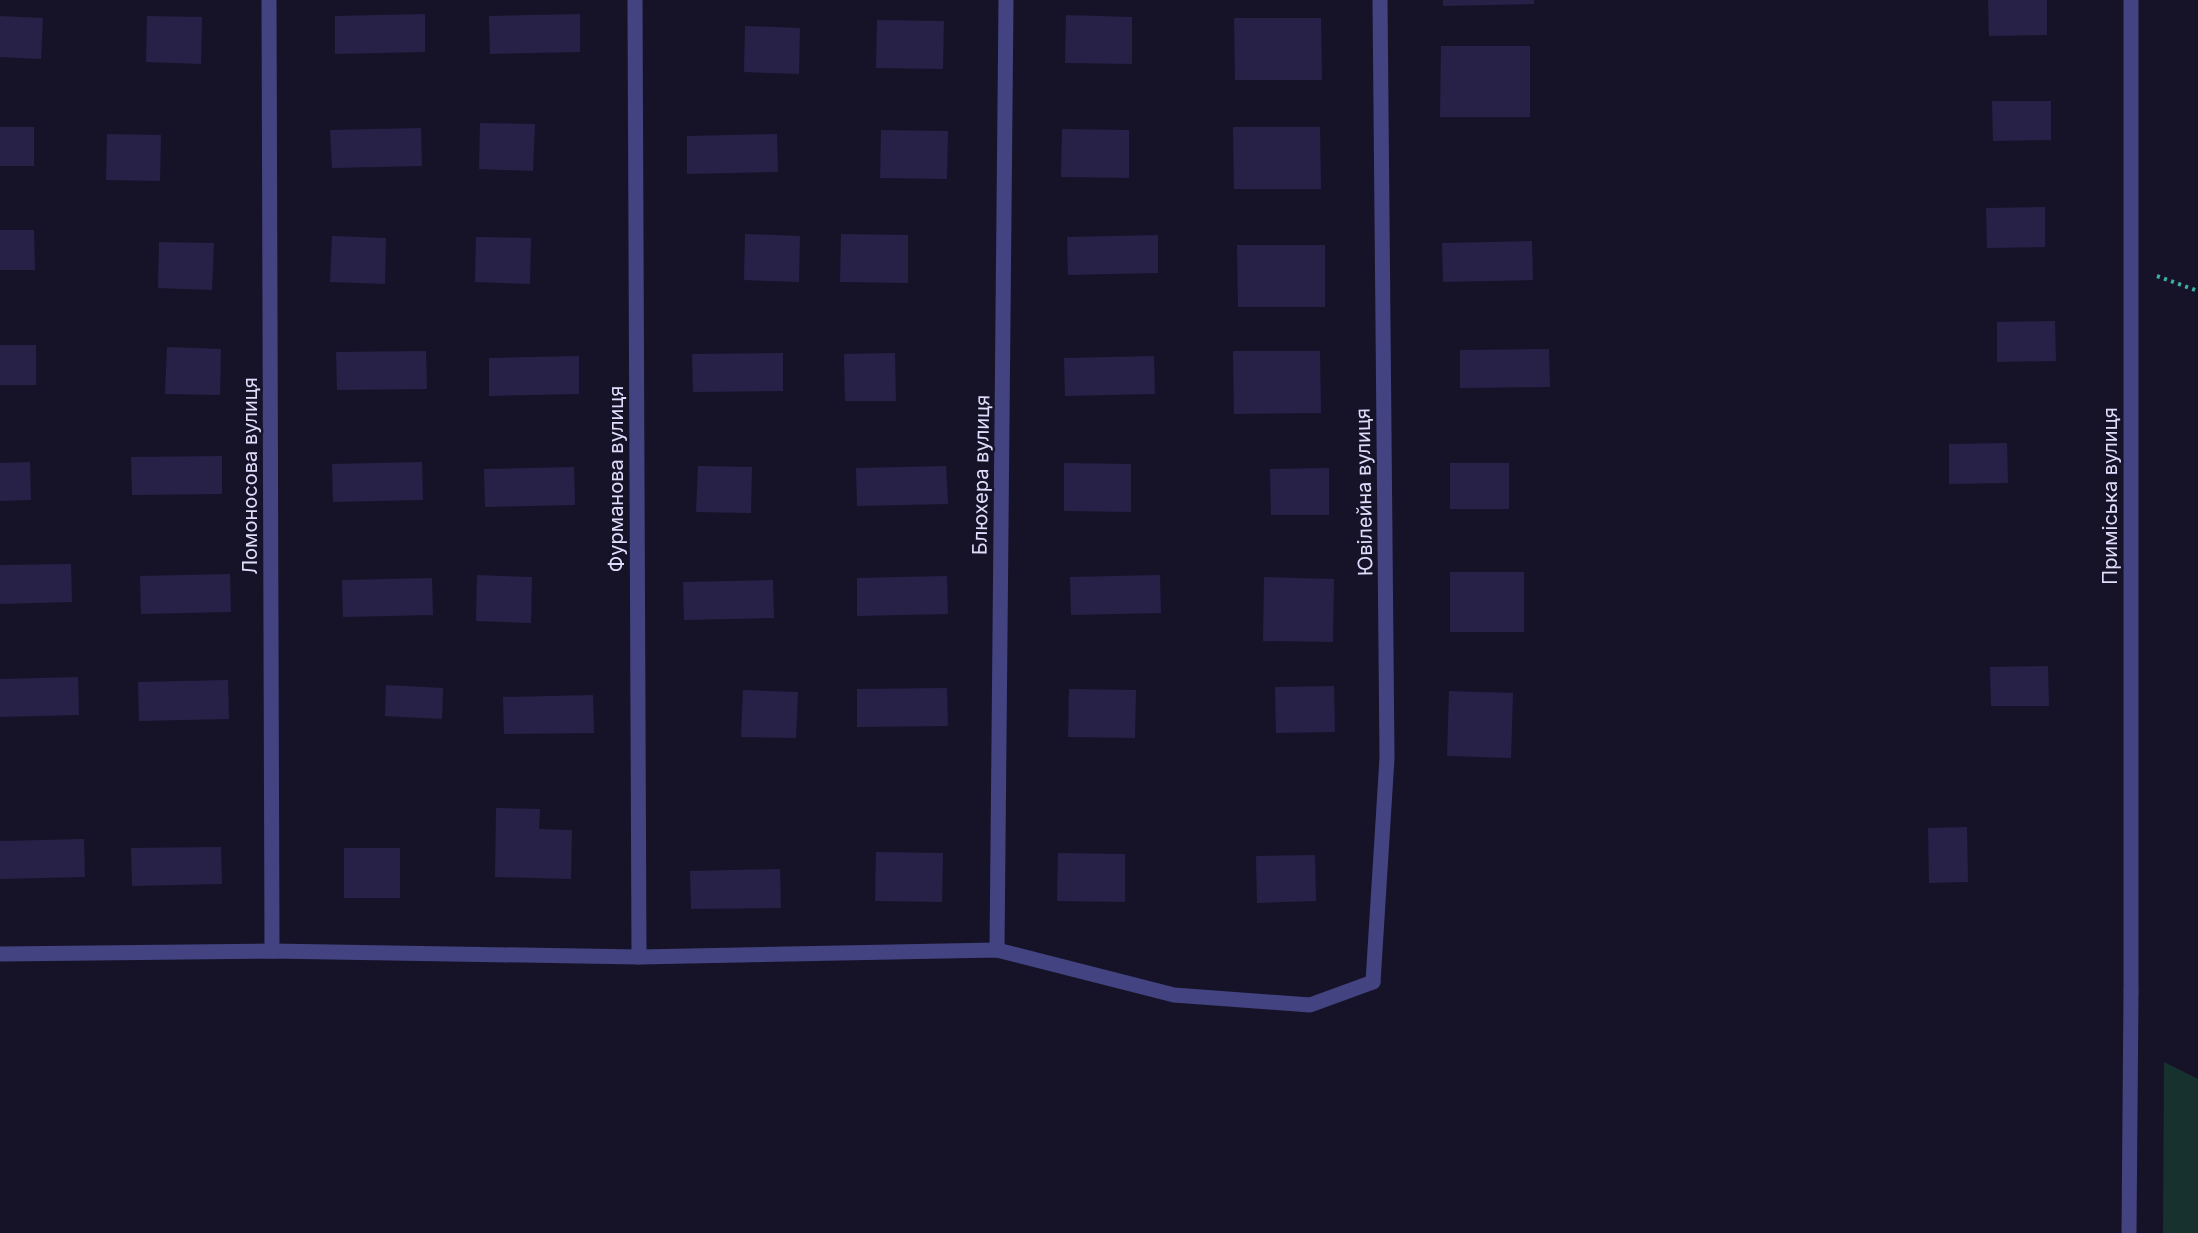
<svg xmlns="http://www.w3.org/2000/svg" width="2198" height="1233" font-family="Inter,sans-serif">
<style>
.green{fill:#17312f}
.building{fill:#272147}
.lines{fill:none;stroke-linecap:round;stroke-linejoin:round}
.path{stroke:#3dafa4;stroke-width:4;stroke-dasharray:3 4.5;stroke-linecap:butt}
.service{stroke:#434382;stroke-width:15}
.minor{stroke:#434382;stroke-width:15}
.labels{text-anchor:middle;stroke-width:5;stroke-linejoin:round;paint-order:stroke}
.street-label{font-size:20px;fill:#dfddfc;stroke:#161328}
</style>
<rect width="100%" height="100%" fill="#161328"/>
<path class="green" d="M2164,1062L2198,1079V1233H2163Z"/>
<path class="building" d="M1443,0H1534V4L1443,6Z
M1988,0H2047V35L1989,36Z
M425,14V52L335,54V16Z
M580,14V52L490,54L489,16Z
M1066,15L1132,17V64L1065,63Z
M0,16L43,18L41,59L0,57Z
M147,16L202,17L201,64L146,62Z
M1234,18H1321L1322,80H1235Z
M877,20L944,21L943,69L876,68Z
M745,26L800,28L799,74L744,72Z
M1441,46H1530V117H1440Z
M1992,101H2051V140L1993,141Z
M480,123L535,124L533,171L479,169Z
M0,127H34V166H0Z
M1233,127H1320L1321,189H1234Z
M421,128L422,166L332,168L330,130Z
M1062,129L1129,130V178L1061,177Z
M881,130L948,131L947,179L880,178Z
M107,134L161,135L160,181L106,180Z
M777,134L778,172L687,174V136Z
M2045,207V247L1987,248L1986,208Z
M0,230H34L35,270H0Z
M745,234L800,236L799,282L744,280Z
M841,234L908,235V283L840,282Z
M1158,235V273L1068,275L1067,237Z
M332,236L386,238L385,284L330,282Z
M476,237L531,238L530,284L475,282Z
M1532,241L1533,280L1443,282L1442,243Z
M159,242L214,243L212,290L158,288Z
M1237,245H1325V307H1238Z
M2055,321L2056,361L1997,362V322Z
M0,345H36V385H0Z
M167,347L221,349L220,395L165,394Z
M1549,349L1550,387L1460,388V350Z
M426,351L427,389L337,390L336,352Z
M1233,351H1320L1321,413L1234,414Z
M783,353V391L693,392L692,354Z
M895,353L896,401H845L844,354Z
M579,356V394L489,396V358Z
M1154,356L1155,394L1065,396L1064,358Z
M2007,443L2008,483L1949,484V444Z
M222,456V494L132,495L131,457Z
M30,462L31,500L0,501V463Z
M422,462L423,500L333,502L332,464Z
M1064,463L1131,464V512L1064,511Z
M1450,463H1509V509H1450Z
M698,466L752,467L751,513L696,512Z
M946,466L948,504L857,506L856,468Z
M574,467L575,505L485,507L484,469Z
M1329,468V515H1271L1270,469Z
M71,564L72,602L0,604V565Z
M1450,572H1524V632H1450Z
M230,574L231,612L141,614L140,576Z
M477,575L532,577L531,623L476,621Z
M1160,575L1161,613L1071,615L1070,577Z
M947,576L948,614L857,616V578Z
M1264,577L1334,579L1333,642L1263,641Z
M432,578L433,615L343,617L342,580Z
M773,580L774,618L684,620L683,582Z
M2048,666L2049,706H1991L1990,667Z
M78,677L79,715L0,717V679Z
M228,680L229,719L139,721L138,682Z
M386,685L443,688L442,719L385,716Z
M1334,686L1335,732L1276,733L1275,687Z
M947,688L948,726L857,727V689Z
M1069,689L1136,690L1135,738L1068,737Z
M743,690L798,692L796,738L741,737Z
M1449,691L1513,693L1511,758L1447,756Z
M593,695L594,733L504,734L503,697Z
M496,808L540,809L539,829L572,830L571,879L495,877Z
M1967,827L1968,882L1929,883L1928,828Z
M84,839L85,877L0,879V841Z
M221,847L222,884L132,886L131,848Z
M344,848H400V898H344Z
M876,852L943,853L942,902L875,901Z
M1058,853L1125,854V902L1057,901Z
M1315,855L1316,901L1257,903L1256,856Z
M780,869L781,908L691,909L690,871Z"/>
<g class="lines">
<path class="path" d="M2157,276L2198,291"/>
<path class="service" d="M0,954L272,951L639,957L997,950L1174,995L1310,1005L1373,982
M2129,1233L2131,992"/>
<path class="minor" d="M269,0L272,951
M635,0L639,957
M997,950L1006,0
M1373,982L1387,758L1380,0
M2131,992V0"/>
</g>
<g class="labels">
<g class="street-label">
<text transform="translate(981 475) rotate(-89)" y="7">Блюхера вулиця</text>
<text transform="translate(250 476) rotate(-90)" y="7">Ломоносова вулиця</text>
<text transform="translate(616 479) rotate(-90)" y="7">Фурманова вулиця</text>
<text transform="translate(1364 492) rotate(-91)" y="7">Ювілейна вулиця</text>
<text transform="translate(2110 496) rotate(-90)" y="7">Приміська вулиця</text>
</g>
</g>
</svg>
